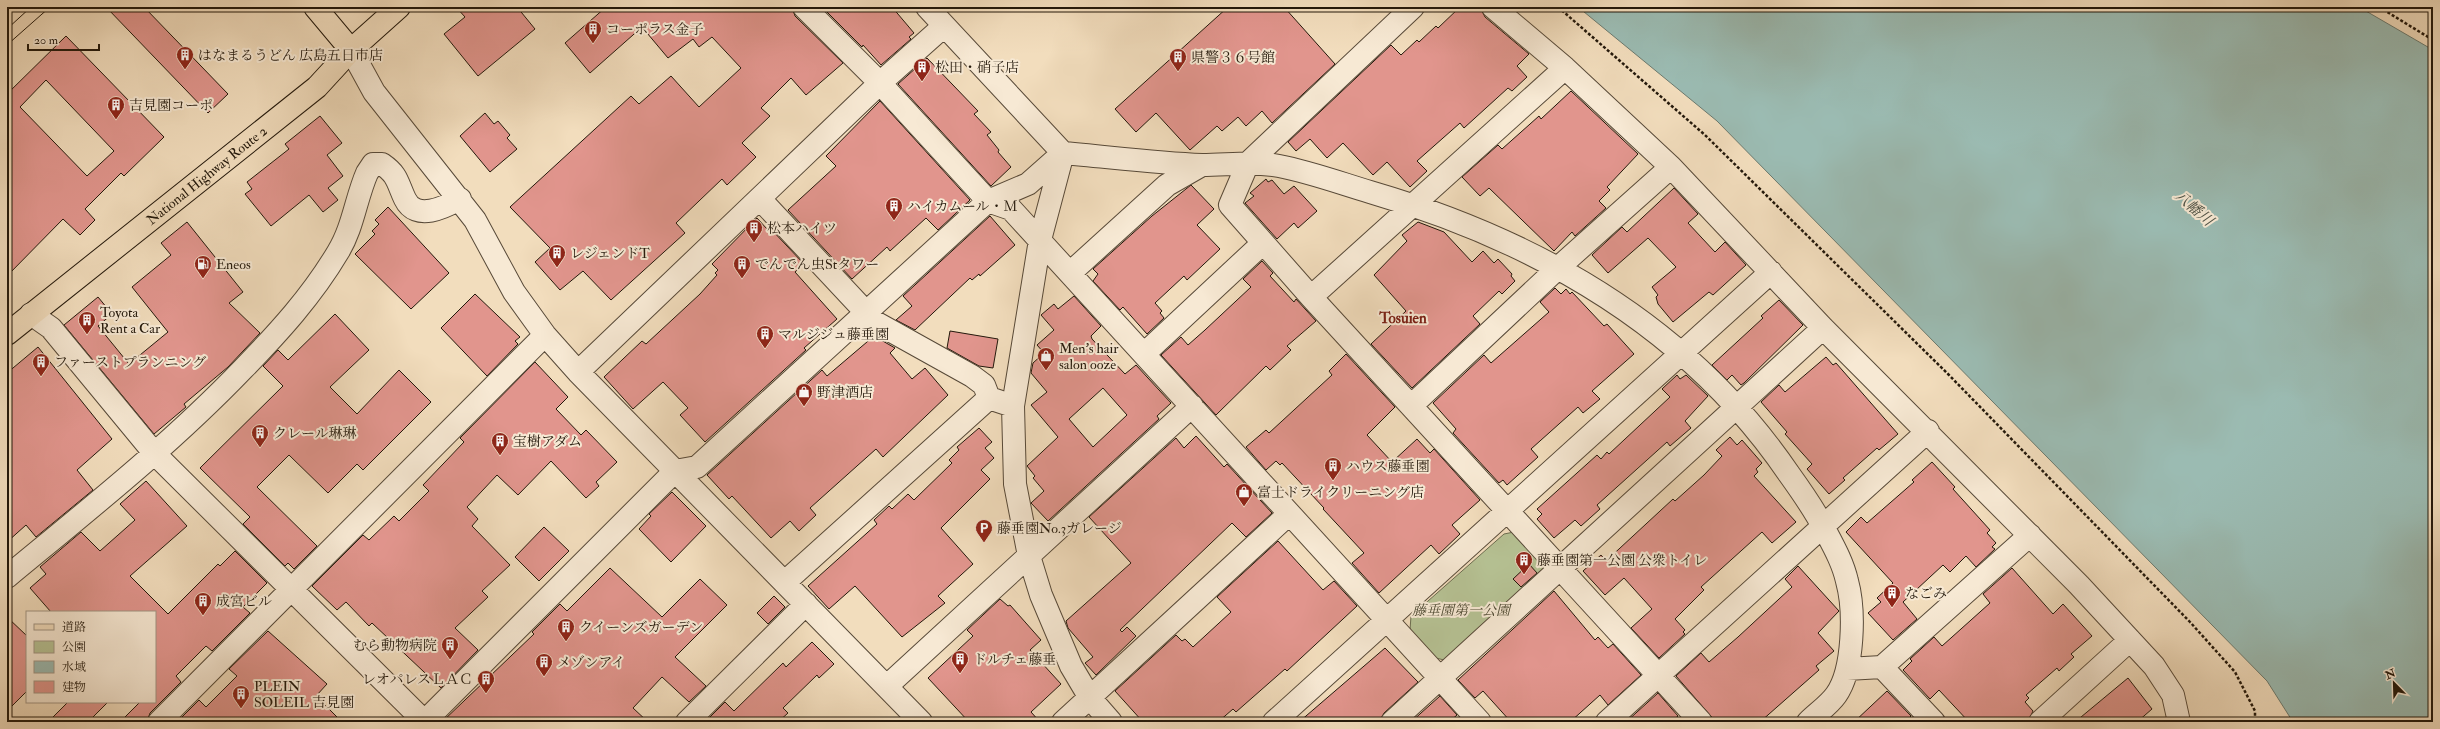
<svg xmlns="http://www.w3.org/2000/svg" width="2440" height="729" font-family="'IM FELL Double Pica','Noto Serif JP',serif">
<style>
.green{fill:#b6c294;stroke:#6c6d50}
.water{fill:#9bbbb2;stroke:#6b7a6f}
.building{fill:#e1958d;stroke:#23180b;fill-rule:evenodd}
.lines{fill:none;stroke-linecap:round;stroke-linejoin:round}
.minor-casing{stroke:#574938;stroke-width:24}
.major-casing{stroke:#23180b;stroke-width:24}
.highway-casing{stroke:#23180b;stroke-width:24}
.path{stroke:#23180b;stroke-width:2.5;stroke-dasharray:3 2;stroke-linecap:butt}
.minor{stroke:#f7e9d4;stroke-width:22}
.major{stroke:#f2ddbd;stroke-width:22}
.highway{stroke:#f2ddbd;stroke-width:22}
.tram{stroke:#23180b;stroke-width:1}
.labels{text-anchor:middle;stroke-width:4;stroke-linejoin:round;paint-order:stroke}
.poi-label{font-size:14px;fill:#23180b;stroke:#f7e9d4;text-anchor:start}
.street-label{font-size:14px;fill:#23180b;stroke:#f7e9d4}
.park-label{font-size:14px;font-style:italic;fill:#4f4b34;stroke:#f7e9d4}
.water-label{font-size:15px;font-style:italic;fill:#4d5145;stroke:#f7e9d4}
.neighbourhood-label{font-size:15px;font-weight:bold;fill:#7a1f14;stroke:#f7e9d4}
</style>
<rect width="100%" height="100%" fill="#f2ddbd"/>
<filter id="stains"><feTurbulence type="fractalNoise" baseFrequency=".005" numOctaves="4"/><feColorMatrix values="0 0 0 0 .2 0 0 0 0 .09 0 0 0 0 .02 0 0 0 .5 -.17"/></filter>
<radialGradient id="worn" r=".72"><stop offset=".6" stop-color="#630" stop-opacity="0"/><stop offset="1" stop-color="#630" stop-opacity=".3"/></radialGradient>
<path class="green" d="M1514,532L1544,565L1542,577L1448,661L1436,658L1410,630L1411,616L1504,534Z"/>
<path class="water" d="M1578,7H2359L2433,50V722H2293L2267,681L1717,121Z"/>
<path class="building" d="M106,7H144L228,94L208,113Z
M456,7H517L535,29L478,76L444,34L465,17Z
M606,7H792L795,16L843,63L806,95L791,78L761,108L770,116L742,143L756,157L727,185L722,179L676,223L685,233L611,300L583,271L560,290L535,262L550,248L510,207L631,96L639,104L671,76L699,107L741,68L712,37L699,47L693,39L668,58L642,27L590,73L565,43Z
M822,7H892L914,33L909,37L911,39L881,65L863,45L862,47Z
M1228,7H1284L1335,64L1272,123L1262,111L1246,126L1238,117L1222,131L1217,126L1190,150L1156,113L1136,132L1115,109Z
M1460,7H1480L1485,17L1529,54L1517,66L1527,77L1512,91L1508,88L1464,128L1460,123L1417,161L1427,171L1410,187L1387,162L1373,175L1343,143L1327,158L1310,139L1296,151L1288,142L1391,45L1401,55L1417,40L1419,42L1436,26L1438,28Z
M66,36L164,137L124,176L121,173L85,209L95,220L80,235L63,219L7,276V94ZM46,80L114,151L87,176L20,107Z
M927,58L978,111L974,114L991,132L987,135L999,150L998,152L1011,167L991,186L898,84Z
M1571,91L1638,154L1607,187L1610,190L1599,201L1606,208L1575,236L1572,232L1554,251L1489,188L1480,196L1462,177L1498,145L1502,149L1539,116L1541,119Z
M880,101L970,200L938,230L926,218L890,251L887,247L852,279L788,210L836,166L826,156Z
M485,113L494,124L498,121L510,135L507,138L517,149L490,172L460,136Z
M320,116L342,143L327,155L343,176L328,188L338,200L323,212L309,195L271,226L245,194L252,189L247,182L289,149L285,144Z
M1266,179L1268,182L1272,180L1284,194L1294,186L1317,211L1298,228L1294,223L1277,239L1245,203L1254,196L1250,193Z
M1191,185L1214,209L1197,225L1220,249L1187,280L1184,276L1155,303L1162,311L1160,313L1164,318L1147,334L1123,307L1120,310L1093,281L1098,274L1093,269L1152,216Z
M1674,188L1698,214L1688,223L1715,252L1725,242L1746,265L1713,295L1709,292L1673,322L1658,304L1656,297L1658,295L1652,287L1676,267L1648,238L1608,273L1592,255L1622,227L1627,232Z
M388,207L449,273L411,309L355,254L375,234L372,231L379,224L375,220Z
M990,216L1015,245L980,276L979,274L972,280L970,278L915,330L896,320L912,306L903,296Z
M757,218L767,229L769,227L804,264L795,272L837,319L804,348L806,350L705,442L680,415L688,408L663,382L633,409L604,377L642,341L646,344L700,294L717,275L715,273L718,270L712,264Z
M187,222L243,292L229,303L260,333L228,367L184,404L186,407L154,434L64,325L98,297L112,314L98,326L129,364L168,332L132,287L171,255L161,243Z
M1418,222L1444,232L1472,262L1483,251L1494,263L1498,259L1512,274L1511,276L1515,281L1502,294L1499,291L1473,316L1480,324L1412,388L1371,344L1406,311L1374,275L1407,241L1402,235Z
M1262,261L1273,273L1270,276L1294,302L1296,299L1316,321L1287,346L1291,350L1270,370L1266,366L1216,415L1161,355L1181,337L1188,345L1205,330L1251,287L1243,279Z
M1555,288L1561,294L1566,289L1570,294L1572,292L1604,326L1607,324L1634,354L1592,391L1600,399L1583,413L1578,407L1531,449L1538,457L1507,485L1503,480L1499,483L1453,433L1456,429L1433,403L1484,355L1491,363L1549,312L1540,302Z
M475,294L520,337L515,341L518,344L487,376L441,328Z
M1074,296L1101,326L1091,336L1092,339L1125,374L1136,365L1171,403L1157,416L1159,419L1048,521L1031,503L1044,491L1033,478L1035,476L1027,466L1058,437L1031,405L1047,392L1031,373L1033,363L1044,353L1037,345L1054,330L1041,315L1054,304L1058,309ZM1103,388L1127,415L1093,447L1069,419Z
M1779,300L1803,325L1744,383L1741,385L1732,375L1727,380L1712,365L1763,318L1761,316Z
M335,314L369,350L330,387L357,414L399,370L431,402L363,470L357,464L328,493L289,455L257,487L317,546L294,569L288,563L285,566L243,524L250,517L200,468L283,386L263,366L278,350L288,360Z
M950,331L998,339L993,368L979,366L947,348Z
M874,336L895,348L890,353L912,379L925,368L948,395L883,457L876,449L810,508L816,515L799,531L790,521L771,538L732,496L729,499L707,475L822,370L827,376Z
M38,347L112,439L77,470L93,490L36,537L26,525L7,542V373Z
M1346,354L1395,407L1367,435L1392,462L1417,439L1430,453L1434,449L1480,500L1452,525L1460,534L1439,554L1431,545L1379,593L1352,563L1364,553L1323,509L1324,508L1282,463L1280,465L1276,461L1266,470L1246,447L1266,430L1269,433L1332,375L1329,371Z
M1826,357L1833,365L1836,363L1898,434L1879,450L1877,448L1843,478L1845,480L1829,494L1807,469L1812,464L1785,434L1787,432L1761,402L1779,385L1785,392Z
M535,362L568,397L556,409L581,435L586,430L617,462L596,482L599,486L586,498L551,461L518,495L497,475L467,507L478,519L472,526L510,565L482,591L488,597L455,628L478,650L441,688L372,623L369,626L346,602L337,610L312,586L363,535L369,540L394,516L399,521L429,491L423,485L464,442L460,438Z
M1677,375L1680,379L1686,375L1708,396L1685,421L1691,428L1670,446L1667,442L1597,505L1600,509L1581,526L1575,520L1554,538L1537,519L1542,514L1537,509L1597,455L1601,459L1607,452L1609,454L1670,397L1662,389Z
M979,428L992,442L985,448L994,458L981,470L990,479L941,528L973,564L938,596L945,603L902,637L855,586L829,609L808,586L877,524L874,520L889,506L892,509L908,494L914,500L952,463L949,460L959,450L957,447Z
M1196,436L1224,467L1227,464L1272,513L1246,537L1232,523L1120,630L1122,632L1127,627L1136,636L1096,675L1085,663L1093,657L1068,628L1066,621L1131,563L1089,517L1176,438L1184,448Z
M1730,437L1737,445L1742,440L1762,463L1756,469L1758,472L1754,476L1796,522L1772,543L1762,532L1701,587L1704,590L1675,619L1685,630L1683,632L1685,634L1659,658L1631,628L1652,609L1624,578L1605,595L1583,571L1601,555L1606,561L1673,499L1675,501L1704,475L1722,456L1716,450Z
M1932,462L1955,487L1953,489L1990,530L1987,533L1996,543L1992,547L1995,549L1976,567L1966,556L1950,572L1943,565L1903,602L1917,619L1893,640L1868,613L1881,602L1877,598L1893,583L1846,532L1861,517L1867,523L1914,482L1912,480Z
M146,481L187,526L130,576L168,614L218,564L220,566L235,551L267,583L243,607L250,613L212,651L206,646L176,676L181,682L150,713L147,722H120L140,702H155V612H51L30,588L46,574L40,567L81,532L100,551L135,520L120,504Z
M672,492L706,526L671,562L639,529L651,516L649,514Z
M544,527L569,551L539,581L515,557Z
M1278,541L1323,590L1334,581L1357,606L1287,671L1285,669L1236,712L1233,709L1218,722H1143L1115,691L1176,635L1182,641L1185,639L1193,647L1231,612L1217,597Z
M1529,564L1537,573L1521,587L1513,579Z
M1798,566L1839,611L1818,633L1834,651L1816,666L1819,670L1760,722H1716L1676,676L1701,653L1709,662L1738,637L1792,587L1785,579Z
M610,568L662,617L700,579L727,605L675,657L706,686L689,702L662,677L633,708L648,722H442L534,634L532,632L560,604L567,611Z
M2012,568L2053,614L2063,604L2092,636L2071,654L2074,657L2059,671L2057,668L2026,695L2029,698L2025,702L2033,711L2028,722H1969L1939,690L1930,699L1903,670L1912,661L1910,659L1934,637L1942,646L1990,603L1983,594Z
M1554,591L1595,640L1598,637L1608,648L1613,644L1641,675L1608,705L1600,695L1570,722H1511L1483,691L1475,698L1458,680Z
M774,596L785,607L768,624L757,613Z
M1000,599L1008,606L1010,605L1041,640L1030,650L1061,684L1031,712L1040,722H969L928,678L973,636L967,630Z
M7,617L27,636V691L7,711Z
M268,631L327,684L316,696L342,722H177L199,700L206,707L237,676L229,669Z
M812,642L834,664L819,678L817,675L783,708L788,713L778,722H711L708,719L725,702L734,711L783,663L786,667Z
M1385,648L1418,682L1384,713L1380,722H1299Z
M2128,678L2152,709L2137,722H2075Z
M1887,691L1911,716L1905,722H1854Z
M1658,693L1678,716L1671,722H1626Z
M1440,696L1457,715L1449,722H1411Z
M68,702H108L88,722H48Z"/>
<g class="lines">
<defs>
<path id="minor" d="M804,7L880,83L988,201L1011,209L1480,722
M927,7L1063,153C1109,157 1156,163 1202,165C1228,165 1253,161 1279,166C1310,172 1340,183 1370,192C1538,241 1689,327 1789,474C1802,492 1815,511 1825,530C1834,547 1843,563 1847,581C1855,610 1854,670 1836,695C1829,705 1817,713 1808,722
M1413,7L1248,163L1230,205L1311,297L1701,722
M1493,7L1565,68L1671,167L1823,328L2079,585L2154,666L2173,695L2179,722
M351,50L374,92L475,220L514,292L545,335L578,372L921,722
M1063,153L1040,240L1013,406L1015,484L1029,556L1041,595L1071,666L1090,698L1111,722
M760,199L875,322L972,376L984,385L989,398L1013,406
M1070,273L1167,185L1202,165
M1311,297L1565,68
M31,314L51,328L155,454L425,722
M1144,354L1263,243
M578,372L880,83L944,26
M1411,406L1559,267L1671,167
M7,577C88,510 170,445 243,369C278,333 312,296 338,252C353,228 356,198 367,173L373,164H382C398,175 397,182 405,199C416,222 445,207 460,199
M785,582L989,398
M1882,667L2030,535
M1847,669L1882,667L1934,722
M887,686L1192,406
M159,722L545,335
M424,722L675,471L697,467L988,201L1028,184L1063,153
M687,722L806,604
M1063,722L1289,514
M1274,722L1771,272
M1392,722L1823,328
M1607,722L1928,431
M2040,722L2130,640"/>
<path id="major" d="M315,7L351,50"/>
<g id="highway">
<path id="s1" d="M7,334L317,87L351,50L399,7"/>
</g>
</defs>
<use href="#minor" class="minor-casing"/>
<use href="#major" class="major-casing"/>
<use href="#highway" class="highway-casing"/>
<path class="path" d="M1558,7L1705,135L1948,374L2190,622L2235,672L2255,711V722
M2379,7L2433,40"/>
<use href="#minor" class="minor"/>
<use href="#major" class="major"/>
<use href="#highway" class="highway"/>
<path class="tram" d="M7,29L31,7
M7,45L50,7"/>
</g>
<defs>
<symbol id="building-pin" viewBox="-11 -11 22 30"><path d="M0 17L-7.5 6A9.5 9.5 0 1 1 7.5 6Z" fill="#8f2418" stroke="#f7e9d4"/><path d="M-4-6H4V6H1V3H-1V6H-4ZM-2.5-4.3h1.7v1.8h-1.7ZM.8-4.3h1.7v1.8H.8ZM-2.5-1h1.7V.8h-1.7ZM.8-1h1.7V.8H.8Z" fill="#fff"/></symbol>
<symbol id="fuel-pin" viewBox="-11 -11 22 30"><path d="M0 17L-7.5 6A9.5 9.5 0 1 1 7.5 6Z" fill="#8f2418" stroke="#f7e9d4"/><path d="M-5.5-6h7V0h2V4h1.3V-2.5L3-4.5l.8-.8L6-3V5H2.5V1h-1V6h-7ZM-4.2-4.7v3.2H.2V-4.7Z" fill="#fff"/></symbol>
<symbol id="shop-pin" viewBox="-11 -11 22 30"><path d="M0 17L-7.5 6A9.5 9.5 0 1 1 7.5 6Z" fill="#8f2418" stroke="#f7e9d4"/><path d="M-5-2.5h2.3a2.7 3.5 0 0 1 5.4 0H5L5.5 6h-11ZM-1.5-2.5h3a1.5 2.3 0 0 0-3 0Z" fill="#fff"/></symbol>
<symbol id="parking-pin" viewBox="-11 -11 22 30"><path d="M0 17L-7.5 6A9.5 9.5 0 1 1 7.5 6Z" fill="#8f2418" stroke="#f7e9d4"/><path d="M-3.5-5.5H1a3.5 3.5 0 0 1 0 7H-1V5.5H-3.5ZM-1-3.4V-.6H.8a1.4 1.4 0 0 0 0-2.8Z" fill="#fff"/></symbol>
</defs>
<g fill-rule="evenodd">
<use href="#building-pin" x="583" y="19" width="20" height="27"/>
<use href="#building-pin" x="175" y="45" width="20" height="27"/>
<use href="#building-pin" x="1168" y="47" width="20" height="27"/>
<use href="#building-pin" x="912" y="57" width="20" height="27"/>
<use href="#building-pin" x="106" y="95" width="20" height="27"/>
<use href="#building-pin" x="884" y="196" width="20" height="27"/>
<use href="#building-pin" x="744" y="218" width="20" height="27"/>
<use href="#building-pin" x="547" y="243" width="20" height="27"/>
<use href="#fuel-pin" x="193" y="254" width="20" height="27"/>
<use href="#building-pin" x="732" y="254" width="20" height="27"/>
<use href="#building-pin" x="77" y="310" width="20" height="27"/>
<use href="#building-pin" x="755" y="324" width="20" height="27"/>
<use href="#shop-pin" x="1036" y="346" width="20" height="27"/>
<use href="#building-pin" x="31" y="352" width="20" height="27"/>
<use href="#shop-pin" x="794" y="382" width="20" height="27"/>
<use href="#building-pin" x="250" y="423" width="20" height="27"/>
<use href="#building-pin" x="490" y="431" width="20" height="27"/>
<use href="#building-pin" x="1323" y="456" width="20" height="27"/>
<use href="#shop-pin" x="1234" y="482" width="20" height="27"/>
<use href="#parking-pin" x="974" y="518" width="20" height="27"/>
<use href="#building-pin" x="1514" y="550" width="20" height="27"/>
<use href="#building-pin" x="1882" y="583" width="20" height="27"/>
<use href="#building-pin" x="193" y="591" width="20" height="27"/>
<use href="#building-pin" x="556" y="617" width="20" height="27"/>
<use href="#building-pin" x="440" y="635" width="20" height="27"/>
<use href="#building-pin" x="950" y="649" width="20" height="27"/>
<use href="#building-pin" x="534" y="652" width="20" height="27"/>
<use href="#building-pin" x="476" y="669" width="20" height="27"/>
<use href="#building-pin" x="231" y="684" width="20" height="27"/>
</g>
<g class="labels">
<g class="poi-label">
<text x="606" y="34">コーポラス金子</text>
<text x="198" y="60">はなまるうどん 広島五日市店</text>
<text x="1191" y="62">県警３６号館</text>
<text x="935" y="72">松田・硝子店</text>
<text x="129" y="110">吉見園コーポ</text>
<text x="907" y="211">ハイカムール・Ｍ</text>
<text x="767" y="233">松本ハイツ</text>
<text x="570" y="258">レジェンドT</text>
<text x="216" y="269">Eneos</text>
<text x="755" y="269">でんでん虫Stタワー</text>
<text x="100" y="317">Toyota<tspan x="100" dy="16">Rent a Car</tspan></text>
<text x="778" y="339">マルジジュ藤垂園</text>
<text x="1059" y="353">Men's hair<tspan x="1059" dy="16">salon ooze</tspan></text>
<text x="54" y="367">ファーストプランニング</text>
<text x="817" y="397">野津酒店</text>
<text x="273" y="438">クレール琳琳</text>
<text x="513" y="446">宝樹アダム</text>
<text x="1346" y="471">ハウス藤垂園</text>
<text x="1257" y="497">富士ドライクリーニング店</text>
<text x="997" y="533">藤垂園No.3ガレージ</text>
<text x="1537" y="565">藤垂園第一公園 公衆トイレ</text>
<text x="1905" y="598">なごみ</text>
<text x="216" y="606">成宮ビル</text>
<text x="579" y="632">クイーンズガーデン</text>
<text x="437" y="650" text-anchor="end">むら動物病院</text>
<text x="973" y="664">ドルチェ藤垂</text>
<text x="557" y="667">メゾンアイ</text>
<text x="473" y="684" text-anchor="end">レオパレスＬＡＣ</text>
<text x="254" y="691">PLEIN<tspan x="254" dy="16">SOLEIL 吉見園</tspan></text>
</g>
<g class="street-label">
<text dy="5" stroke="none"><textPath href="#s1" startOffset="255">National Highway Route 2</textPath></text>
</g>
<g class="park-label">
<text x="1461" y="615">藤垂園第一公園</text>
</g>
<g class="water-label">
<text transform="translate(2194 208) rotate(41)" y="5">八幡川</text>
</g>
<g class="neighbourhood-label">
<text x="1403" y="323">Tosuien</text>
</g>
</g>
<rect width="2440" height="729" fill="none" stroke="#f2ddbd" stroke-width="24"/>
<rect x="8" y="8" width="2424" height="713" fill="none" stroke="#23180b" stroke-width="2"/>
<rect x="12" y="12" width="2416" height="705" fill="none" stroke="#23180b"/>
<rect x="26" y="611" width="130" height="92" fill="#f7e9d4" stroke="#a29584"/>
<rect x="34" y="624" width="20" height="6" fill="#f2ddbd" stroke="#a29584"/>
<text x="62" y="631" font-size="12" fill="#23180b">道路</text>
<rect x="34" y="641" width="20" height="12" fill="#b6c294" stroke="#a29584"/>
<text x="62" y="651" font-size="12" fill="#23180b">公園</text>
<rect x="34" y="661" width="20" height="12" fill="#9bbbb2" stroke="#a29584"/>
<text x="62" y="671" font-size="12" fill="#23180b">水域</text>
<rect x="34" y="681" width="20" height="12" fill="#e1958d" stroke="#a29584"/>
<text x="62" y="691" font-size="12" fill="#23180b">建物</text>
<g transform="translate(2394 683) rotate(337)" stroke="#f7e9d4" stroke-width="3" paint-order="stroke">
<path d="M0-3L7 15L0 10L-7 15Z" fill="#23180b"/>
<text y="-6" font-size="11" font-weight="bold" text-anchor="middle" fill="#23180b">N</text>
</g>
<path d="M28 44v6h71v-6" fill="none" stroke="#23180b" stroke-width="2"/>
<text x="34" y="44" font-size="12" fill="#23180b" stroke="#f7e9d4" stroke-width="3" paint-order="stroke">20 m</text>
<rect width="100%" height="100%" filter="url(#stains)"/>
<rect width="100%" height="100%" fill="url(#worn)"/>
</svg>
